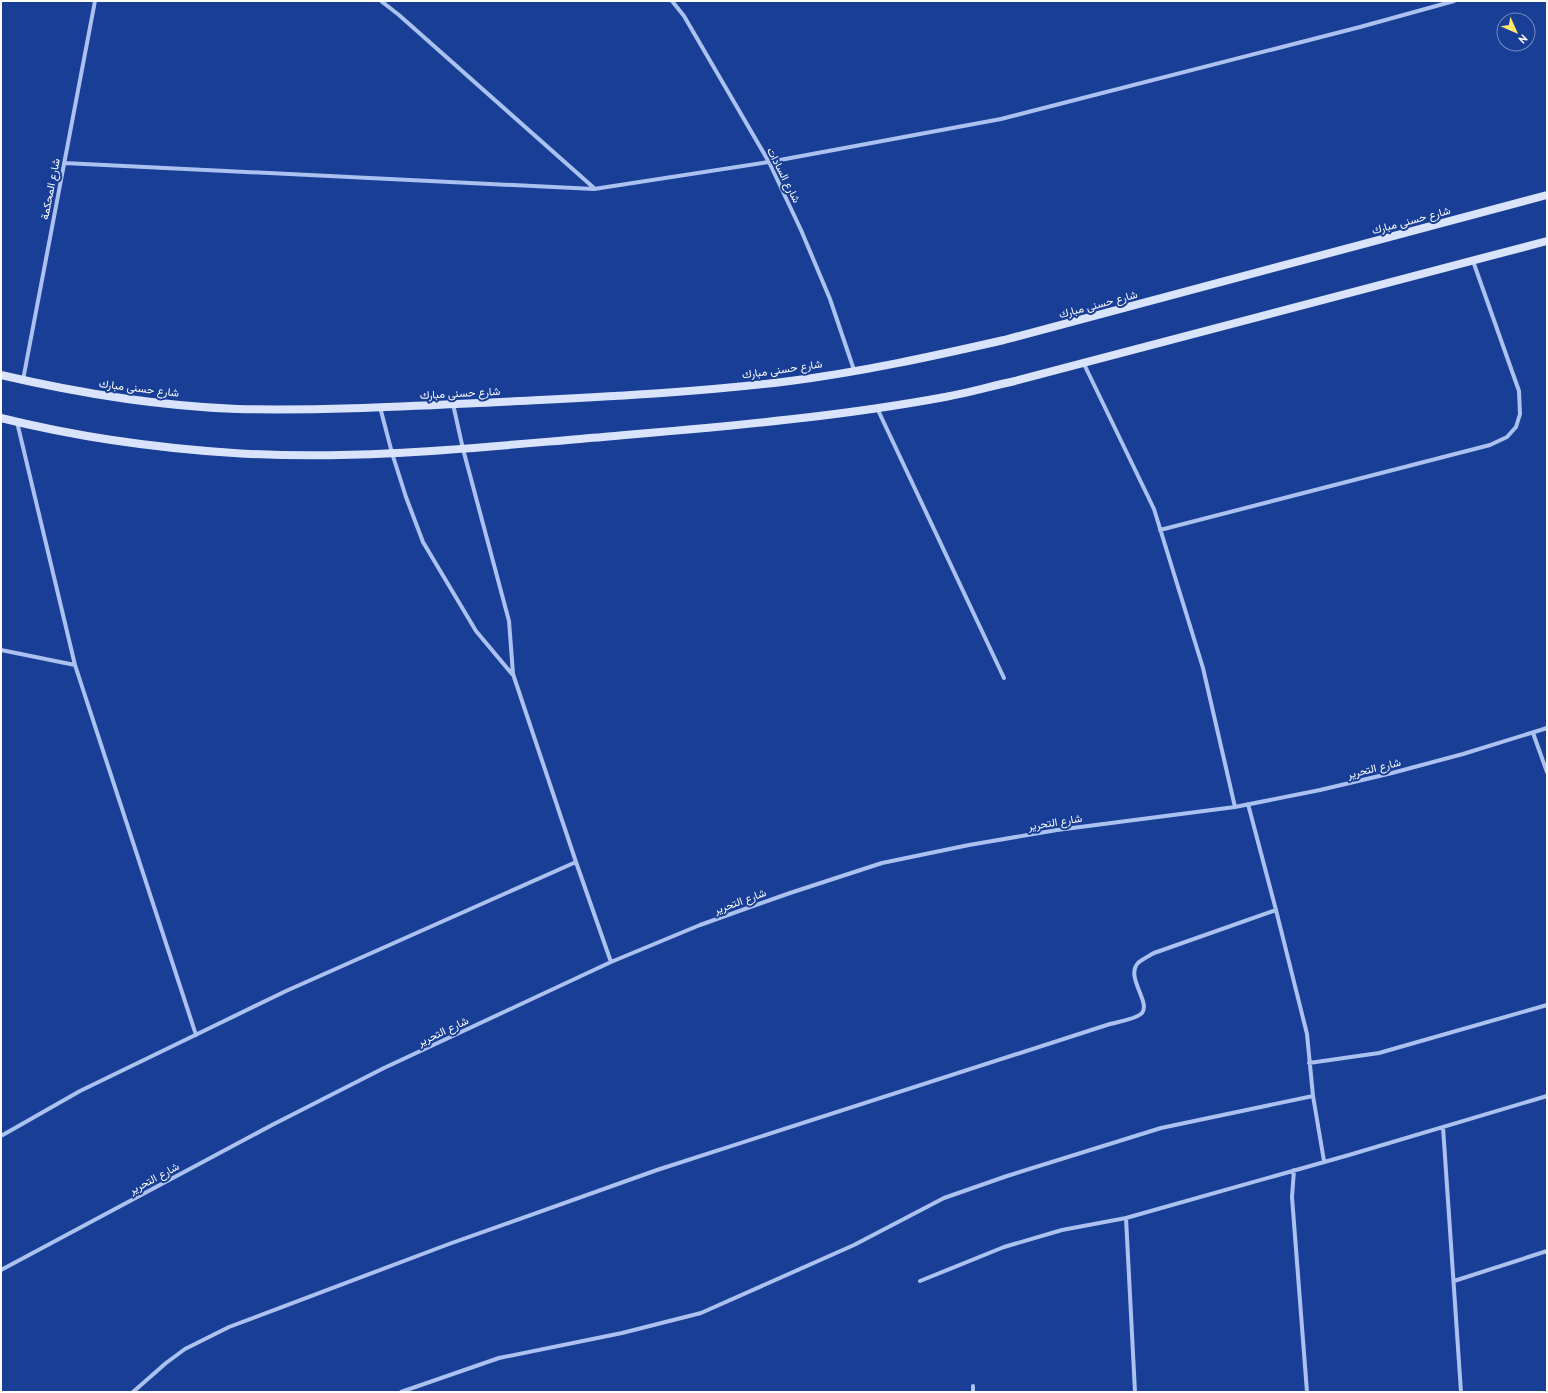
<svg xmlns="http://www.w3.org/2000/svg" width="1548" height="1393" font-family="'PT Sans',Vazirmatn,sans-serif">
<style>
.lines{fill:none;stroke-linecap:round;stroke-linejoin:round}
.minor{stroke:#abc1f0;stroke-width:4}
.secondary{stroke:#d9e3fb;stroke-width:8}
.labels{text-anchor:middle;stroke-width:4;stroke-linejoin:round;paint-order:stroke}
.street-label{font-size:11px;fill:#fff;stroke:#193e96}
</style>
<rect width="100%" height="100%" fill="#193e96"/>
<g class="lines">
<path class="minor" d="M381,1L399,15L594,188
M672,1L684,16L769,162L801,230L830,299L854,370
M64,163L594,189L769,162L1001,119L1360,27L1454,1
M1083,362L1154,509L1203,668L1235,807
M23,380L95,1
M453,404L463,449L509,621L513,674L576,862L611,962
M380,407L392,453L406,497L423,542L476,631L512,674
M877,408L1004,678
M17,422L75,665
M1160,530L1490,445L1507,437L1516,427L1520,414L1519,391L1473,261
M1,650L75,665L196,1035
M1533,733L1547,772
M1248,804L1276,910L1307,1034L1313,1096L1324,1161
M1309,1063L1379,1053L1547,1005
M1443,1127L1461,1392
M1,1136L80,1091L286,991L576,862
M1294,1170L1292,1197L1307,1392
M1126,1218L1135,1392
M1,1270L272,1125L384,1068L611,962L700,925L790,893L882,863L969,845L1057,830L1235,807L1320,790L1392,773L1463,754L1547,728
M920,1281L1004,1247L1062,1230L1126,1218L1349,1155L1547,1096
M1454,1281L1547,1251
M973,1386V1392
M133,1392L166,1363L185,1349L229,1327L449,1244L657,1170L1110,1024C1117,1022 1137,1019 1142,1013C1151,1002 1125,977 1138,963C1142,959 1149,956 1154,953L1276,910
M401,1392L499,1358L622,1333L701,1313L854,1245L944,1198L1007,1176L1161,1128L1313,1096"/>
<path class="secondary" d="M1,375C78,393 158,406 237,409C325,411 413,406 501,402C597,397 694,393 790,381C861,372 934,356 1004,340L1547,195
M1,418C77,437 156,448 234,453C357,461 481,447 603,437C717,427 832,418 945,397C968,393 992,386 1015,381L1547,241"/>
</g>
<g class="labels">
<g class="street-label">
<text transform="translate(784 175) rotate(63)" y="4">شارع السادات</text>
<text transform="translate(50 189) rotate(-79)" y="4">شارع المحكمة</text>
<text transform="translate(1411 220) rotate(-15)" y="4">شارع حسنى مبارك</text>
<text transform="translate(1098 304) rotate(-15)" y="4">شارع حسنى مبارك</text>
<text transform="translate(782 369) rotate(-8)" y="4">شارع حسنى مبارك</text>
<text transform="translate(139 388) rotate(7)" y="4">شارع حسنى مبارك</text>
<text transform="translate(460 393) rotate(-3)" y="4">شارع حسنى مبارك</text>
<text transform="translate(1374 768) rotate(-14)" y="4">شارع التحرير</text>
<text transform="translate(1055 822) rotate(-9)" y="4">شارع التحرير</text>
<text transform="translate(740 901) rotate(-20)" y="4">شارع التحرير</text>
<text transform="translate(443 1031) rotate(-25)" y="4">شارع التحرير</text>
<text transform="translate(154 1178) rotate(-28)" y="4">شارع التحرير</text>
</g>
</g>
<rect width="1548" height="1393" fill="none" stroke="#ffffff" stroke-width="4"/>
<g transform="translate(1516 32) rotate(135)"><circle r="19" fill="#193e96" stroke="#758bc0"/>
<path d="M0-3L7 15L0 10L-7 15Z" fill="#ffe96b"/>
<text y="-6" font-size="11" font-weight="bold" text-anchor="middle" fill="#ffffff">N</text>
</g>
</svg>
